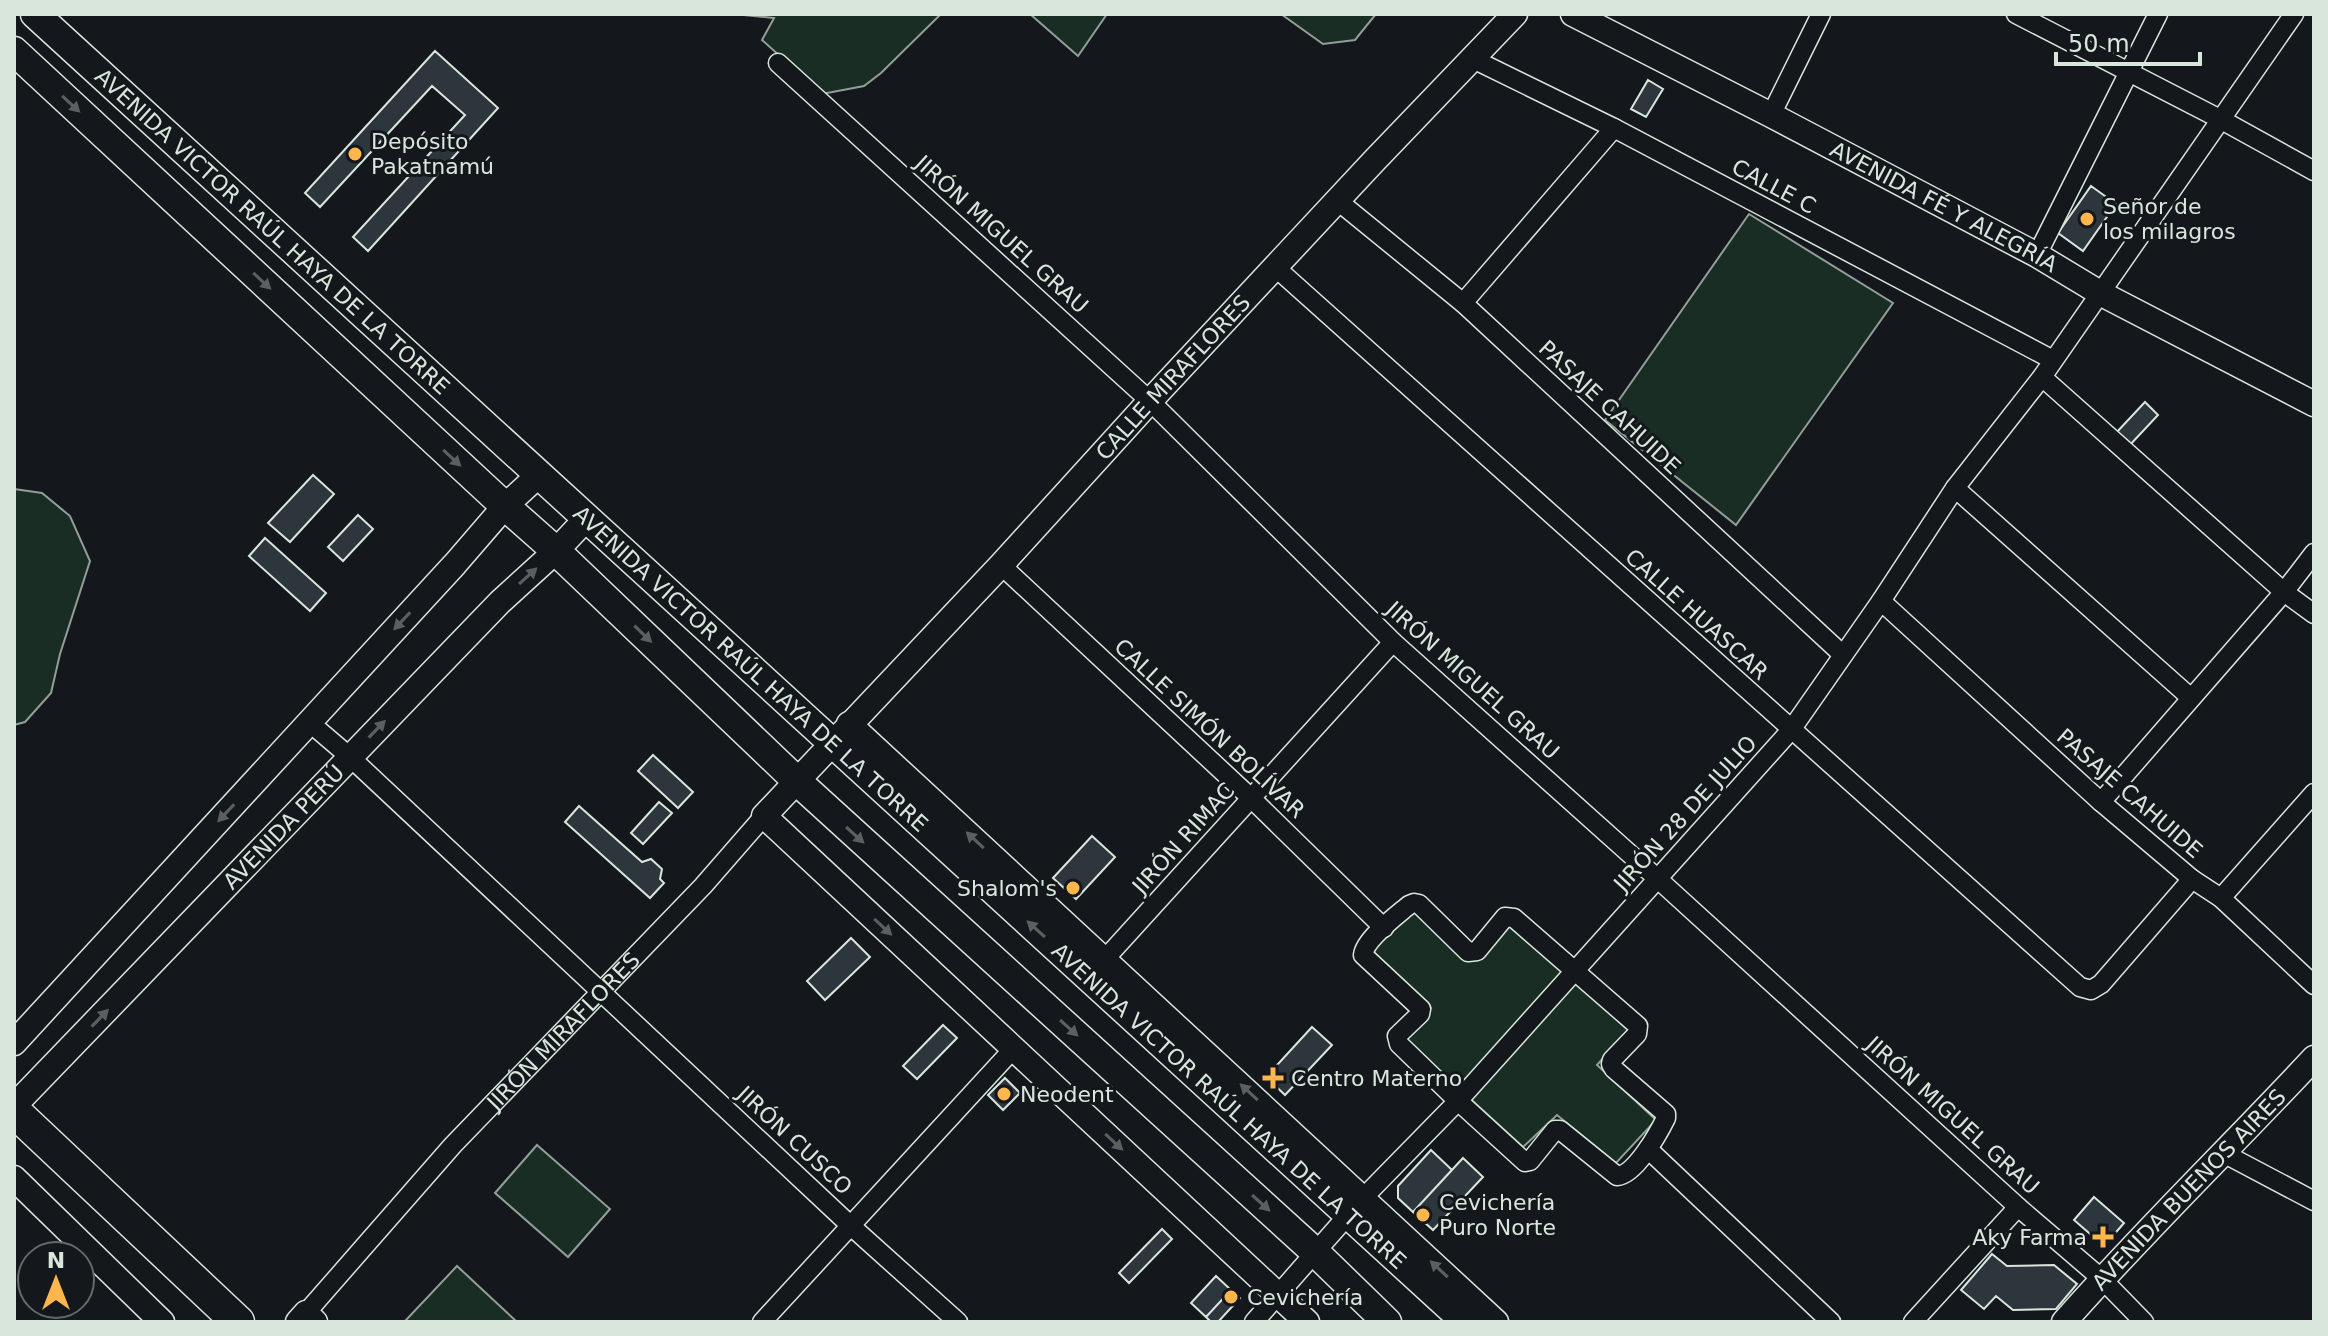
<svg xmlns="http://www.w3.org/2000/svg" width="2328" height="1336" font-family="'DejaVu Sans',sans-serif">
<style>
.green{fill:#1a2d24;stroke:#939e99;stroke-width:2}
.building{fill:#2c363c;stroke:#d8e6dc;stroke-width:2}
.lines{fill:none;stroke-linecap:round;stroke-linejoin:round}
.street-casing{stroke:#d8e6dc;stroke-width:21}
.secondary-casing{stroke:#d8e6dc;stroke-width:27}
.primary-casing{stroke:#d8e6dc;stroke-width:31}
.highway-casing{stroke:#d8e6dc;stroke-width:35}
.street{stroke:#14181c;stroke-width:18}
.secondary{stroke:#14181c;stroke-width:24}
.primary{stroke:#14181c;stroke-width:28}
.highway{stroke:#14181c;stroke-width:32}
.oneway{fill:#59605f}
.poi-dot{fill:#ffb74d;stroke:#14181c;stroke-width:3}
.labels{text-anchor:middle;stroke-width:6;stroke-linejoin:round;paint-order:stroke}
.poi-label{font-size:22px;fill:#d8e6dc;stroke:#14181c;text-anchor:start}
.street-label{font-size:22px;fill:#d8e6dc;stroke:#14181c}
</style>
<rect width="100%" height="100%" fill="#14181c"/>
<path class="green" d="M733,14H941L881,73L864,86L822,94L762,40L774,18Z
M1030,14H1107L1078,56Z
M1281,14H1376L1355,40L1323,44Z
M1749,214L1893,303L1736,525L1605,420Z
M14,489L42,493L70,516L90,561L60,654L51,693L25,722L14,725Z
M1412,909L1471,961L1510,924L1630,1028L1597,1065L1656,1120L1616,1163L1557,1115L1523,1147L1405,1039L1431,1008L1370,952Z
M537,1145L610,1209L568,1257L495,1193Z
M457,1266L517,1322H408L406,1320Z"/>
<path class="building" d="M435,51L498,108L368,251L353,237L465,115L432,86L320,207L305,193Z
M1648,80L1663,89L1646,117L1631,109Z
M2091,186L2116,204L2083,251L2058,233Z
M2145,402L2158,415L2128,447L2115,434Z
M313,475L334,494L290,542L268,523Z
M358,515L373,529L343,561L328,547Z
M265,538L326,593L310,611L249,556Z
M653,755L693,792L678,808L638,771Z
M659,802L672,813L643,844L631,833Z
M579,806L642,862L651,859L662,869L660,879L664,883L650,898L565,822Z
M1092,836L1115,857L1076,899L1053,878Z
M851,938L870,957L825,1000L807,981Z
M943,1025L957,1038L917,1079L903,1066Z
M1312,1027L1332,1045L1285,1095L1266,1077Z
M1005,1078L1020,1093L1003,1110L988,1095Z
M1431,1150L1452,1170L1413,1212L1398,1198V1186Z
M1463,1158L1483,1177L1433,1230L1413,1212Z
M2094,1197L2124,1223L2104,1246L2074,1220Z
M1162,1229L1172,1239L1129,1283L1119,1273Z
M1992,1254L2007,1266L2054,1265L2077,1284L2056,1309L2013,1310L1996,1296L1984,1309L1961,1290Z
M1216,1276L1231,1290L1206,1317L1191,1303Z
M1231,1290L1240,1298L1218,1322H1211L1206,1317Z"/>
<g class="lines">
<defs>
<g id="street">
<path d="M2016,14L2220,119L2314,171"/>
<path d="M1471,58L1614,128L2053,360"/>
<path d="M778,63L1150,401L1393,642L1659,880L2018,1207L2102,1279L2144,1322"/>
<path d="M1771,115L1821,14"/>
<path d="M1338,201L1463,303L1843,655"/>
<path d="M2037,255L2158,14"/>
<path d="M1275,267L2080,987L2091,990L2101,984L2192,879"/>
<path d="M1463,303L1614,128"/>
<path d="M2042,377L2284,592L2314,614"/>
<path d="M1955,488L2191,698"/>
<path d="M1001,565L1251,798L1384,928"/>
<path d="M1881,601L2101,802L2192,879L2221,898L2314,985"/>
<path d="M309,722L350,757L851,1226L958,1322"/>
<path d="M2101,802L2284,592L2314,553"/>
<path d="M2221,898L2314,793"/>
<path d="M1414,903L1419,904L1468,952L1477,951L1505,917L1514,918L1638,1026L1637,1034L1612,1060L1611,1064L1614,1069L1666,1114V1118C1658,1134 1635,1175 1617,1176L1560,1130H1555L1530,1161L1525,1162L1458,1101L1399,1044L1397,1036L1420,1014L1421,1009L1363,955C1365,939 1396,916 1409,905Z"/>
<path d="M1105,959L1393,642"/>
<path d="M1648,1149L1831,1322"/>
<path d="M2225,1154L2314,1201"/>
<path id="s1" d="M306,1313L453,1145L703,886L764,816"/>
<path d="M762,1322L1014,1048"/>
<path d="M1254,1322L1363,1198L1458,1101L1791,730L1881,601L1955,488L2042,377L2294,14"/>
<path d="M1913,1322L2018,1207"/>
</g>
<g id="secondary">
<path id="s2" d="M1573,14L1771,115L2037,255L2100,293L2314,404"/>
<path d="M849,724L1496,1322"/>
<path d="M14,1043L455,564L505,506L540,474"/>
<path id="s3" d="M14,1106L500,602L556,551L587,518"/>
<path d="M14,1178L162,1322"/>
<path d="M298,1322L306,1313L315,1322"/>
<path id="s4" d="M1307,1322L764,816L1001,565L1150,401L1374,161L1515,14"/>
<path id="s5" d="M2064,1322C2144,1231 2231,1147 2314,1058"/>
</g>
<g id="primary">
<path id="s6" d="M35,14L1466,1322"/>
<path d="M14,51L496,498L556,551L798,782L1315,1252L1387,1322"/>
</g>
<path id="highway" d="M14,1111L238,1322"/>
</defs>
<use href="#street" class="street-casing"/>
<use href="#secondary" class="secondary-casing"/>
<use href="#primary" class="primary-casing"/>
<use href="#highway" class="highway-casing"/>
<use href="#street" class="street"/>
<use href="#secondary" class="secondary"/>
<use href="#primary" class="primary"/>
<use href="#highway" class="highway"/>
</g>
<defs><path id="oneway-solid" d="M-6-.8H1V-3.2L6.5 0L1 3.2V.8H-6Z" transform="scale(2)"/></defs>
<g class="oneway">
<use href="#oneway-solid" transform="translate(71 104) rotate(43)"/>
<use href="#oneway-solid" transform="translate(262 281) rotate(43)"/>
<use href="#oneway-solid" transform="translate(452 458) rotate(43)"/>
<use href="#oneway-solid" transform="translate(528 576) rotate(-42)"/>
<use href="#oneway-solid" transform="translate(402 621) rotate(133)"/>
<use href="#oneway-solid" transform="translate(643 634) rotate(44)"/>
<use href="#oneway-solid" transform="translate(377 729) rotate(-46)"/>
<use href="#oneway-solid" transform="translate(226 813) rotate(133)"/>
<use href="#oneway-solid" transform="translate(855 835) rotate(42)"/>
<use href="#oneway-solid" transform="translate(975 840) rotate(-137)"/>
<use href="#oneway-solid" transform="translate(883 927) rotate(43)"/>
<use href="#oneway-solid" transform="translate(1036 929) rotate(-138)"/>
<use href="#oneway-solid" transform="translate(100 1018) rotate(-46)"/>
<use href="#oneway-solid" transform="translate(1069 1028) rotate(42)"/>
<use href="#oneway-solid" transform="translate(1249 1092) rotate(-137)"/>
<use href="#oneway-solid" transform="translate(1114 1142) rotate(43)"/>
<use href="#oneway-solid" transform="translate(1261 1203) rotate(42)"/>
<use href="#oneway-solid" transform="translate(1439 1269) rotate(-137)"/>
</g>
<g class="poi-dot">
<circle cx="355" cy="154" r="8"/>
<circle cx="2087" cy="219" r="8"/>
<circle cx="1073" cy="888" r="8"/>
<path d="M1269 1066h8v8h8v8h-8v8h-8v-8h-8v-8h8z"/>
<circle cx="1004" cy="1094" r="8"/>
<circle cx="1423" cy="1215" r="8"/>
<path d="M2099 1225h8v8h8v8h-8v8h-8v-8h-8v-8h8z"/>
<circle cx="1231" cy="1297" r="8"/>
</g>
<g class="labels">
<g class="poi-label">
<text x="371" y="149">Depósito<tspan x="371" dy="25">Pakatnamú</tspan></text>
<text x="2103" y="214">Señor de<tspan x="2103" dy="25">los milagros</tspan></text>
<text x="1057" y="896" text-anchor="end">Shalom's</text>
<text x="1291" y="1086">Centro Materno</text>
<text x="1020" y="1102">Neodent</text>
<text x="1439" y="1210">Cevichería<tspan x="1439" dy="25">Puro Norte</tspan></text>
<text x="2087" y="1245" text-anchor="end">Aky Farma</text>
<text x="1247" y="1305">Cevichería</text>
</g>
<g class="street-label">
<text transform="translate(1774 186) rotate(28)" y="8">CALLE C</text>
<text dy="8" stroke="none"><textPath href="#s2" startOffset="418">AVENIDA FÉ Y ALEGRÍA</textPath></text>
<text dy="8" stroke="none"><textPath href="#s6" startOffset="322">AVENIDA VICTOR RAÚL HAYA DE LA TORRE</textPath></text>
<text transform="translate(1002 234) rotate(42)" y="8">JIRÓN MIGUEL GRAU</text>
<text dy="8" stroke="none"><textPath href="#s4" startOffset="1342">CALLE MIRAFLORES</textPath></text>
<text transform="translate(1610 407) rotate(43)" y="8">PASAJE CAHUIDE</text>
<text transform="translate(1697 614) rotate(42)" y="8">CALLE HUASCAR</text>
<text dy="8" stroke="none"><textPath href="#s6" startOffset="970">AVENIDA VICTOR RAÚL HAYA DE LA TORRE</textPath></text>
<text transform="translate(1473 680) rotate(42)" y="8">JIRÓN MIGUEL GRAU</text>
<text transform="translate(1210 728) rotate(43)" y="8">CALLE SIMÓN BOLÍVAR</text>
<text transform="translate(2130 793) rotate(41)" y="8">PASAJE CAHUIDE</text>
<text transform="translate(1685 813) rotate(-48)" y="8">JIRÓN 28 DE JULIO</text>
<text dy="8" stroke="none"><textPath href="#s3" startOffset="388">AVENIDA PERÚ</textPath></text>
<text transform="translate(1183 838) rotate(-48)" y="8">JIRÓN RIMAC</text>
<text dy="8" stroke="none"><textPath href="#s1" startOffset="382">JIRÓN MIRAFLORES</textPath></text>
<text dy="8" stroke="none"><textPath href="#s6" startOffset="1618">AVENIDA VICTOR RAÚL HAYA DE LA TORRE</textPath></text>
<text transform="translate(1953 1115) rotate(42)" y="8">JIRÓN MIGUEL GRAU</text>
<text transform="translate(795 1140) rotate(43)" y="8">JIRÓN CUSCO</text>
<text dy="8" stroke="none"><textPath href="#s5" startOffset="182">AVENIDA BUENOS AIRES</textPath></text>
</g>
</g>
<rect width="2328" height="1336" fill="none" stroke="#d8e6dc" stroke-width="32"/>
<g transform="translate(56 1280)"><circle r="38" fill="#14181c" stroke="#626a69" stroke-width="2"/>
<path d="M0-6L14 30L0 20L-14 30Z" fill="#ffb74d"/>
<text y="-12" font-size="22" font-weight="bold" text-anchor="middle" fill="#d8e6dc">N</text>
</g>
<path d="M2056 52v12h144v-12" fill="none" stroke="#d8e6dc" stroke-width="4"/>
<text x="2068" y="52" font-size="24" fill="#d8e6dc" stroke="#14181c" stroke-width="6" paint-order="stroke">50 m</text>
</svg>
